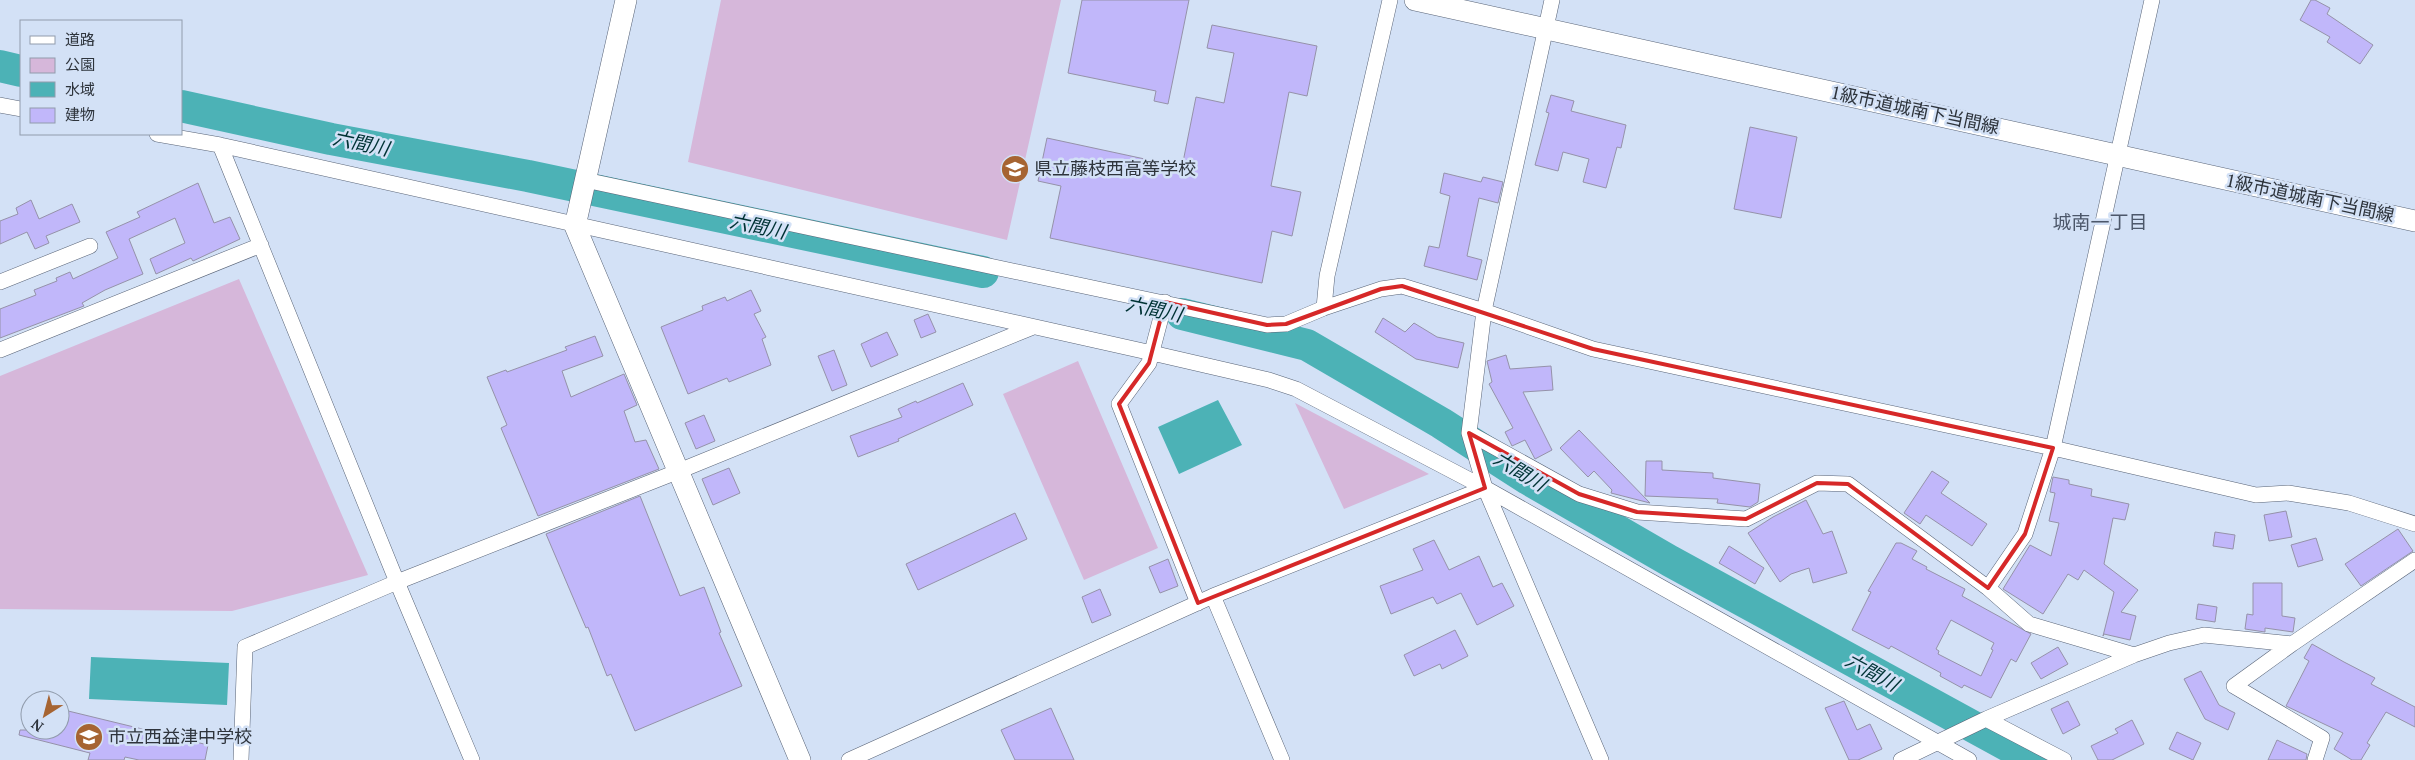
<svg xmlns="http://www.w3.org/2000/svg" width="2415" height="760" font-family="'PT Serif','Noto Sans JP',serif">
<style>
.green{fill:#d6b7da}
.water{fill:#4cb2b6}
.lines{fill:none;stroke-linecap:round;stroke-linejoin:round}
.river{stroke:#4cb2b6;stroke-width:32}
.building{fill:#c1b7fa;stroke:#9592a9;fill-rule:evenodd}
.street-casing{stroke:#596477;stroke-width:16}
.secondary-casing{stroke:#596477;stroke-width:22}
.street{stroke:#fff;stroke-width:15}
.secondary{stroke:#fff;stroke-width:21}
.marked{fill:none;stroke:#d62828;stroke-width:4;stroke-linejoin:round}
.labels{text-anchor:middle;stroke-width:5;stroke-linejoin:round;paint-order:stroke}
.street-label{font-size:18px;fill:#2e343c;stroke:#d3e1f6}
.poi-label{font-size:18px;fill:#2e343c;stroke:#d3e1f6;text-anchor:start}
.water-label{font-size:19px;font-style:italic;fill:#003335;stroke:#d3e1f6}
.neighbourhood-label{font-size:19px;fill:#4c576a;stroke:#d3e1f6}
</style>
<rect width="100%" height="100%" fill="#d3e1f6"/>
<path class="green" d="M721,0H1061L1007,240L688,162Z
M239,279L368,575L232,611L0,609V376Z
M1078,361L1158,548L1084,580L1003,394Z
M1295,403L1429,474L1344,509Z"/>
<path class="water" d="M1218,400L1242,445L1179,474L1158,427Z
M91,657L229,663L227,705L89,699Z"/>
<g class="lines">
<path class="river" d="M0,66L21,71
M181,106L331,139L528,176L983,272
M1182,314L1307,345L1441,423L1528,479L1670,561L2034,760"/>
</g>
<path class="building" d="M1082,0H1189L1168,104L1154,101L1156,91L1068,73Z
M2311,0H2315L2330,8L2327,14L2373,45L2360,64L2327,42L2330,37L2300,20Z
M1212,25L1317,46L1307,96L1289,92L1271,186L1301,192L1292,236L1272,231L1262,283L1050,238L1061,186L1038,181L1047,138L1182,167L1196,97L1224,103L1234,53L1207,48Z
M1551,95L1574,101L1571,111L1626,125L1621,148L1617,147L1606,188L1583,182L1589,159L1563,152L1558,171L1535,165L1549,113L1546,112Z
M1750,127L1797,137L1781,218L1734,209Z
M1444,173L1481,182L1483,177L1503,182L1498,203L1479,198L1467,256L1482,260L1477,280L1424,266L1429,246L1439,248L1450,196L1440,193Z
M198,183L214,223L230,217L240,239L193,261L191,258L156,274L150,259L185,243L175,218L129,239L143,274L105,290L82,303L84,306L0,338V309L36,295L34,290L57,281L56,278L70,272L73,279L118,258L106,232L140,217L137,212Z
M31,200L39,219L72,204L80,222L46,236L49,243L35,249L27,232L0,244V221L18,214L16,208Z
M751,290L761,311L754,314L766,337L762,339L771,365L729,382L727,378L688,394L661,327L703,310L702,306L725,297L727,301Z
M928,314L936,332L921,338L914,320Z
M1383,318L1405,332L1414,323L1437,337L1464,343L1458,368L1416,359L1375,332Z
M887,332L898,355L871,367L861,344Z
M595,336L603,356L562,371L571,397L624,374L637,405L624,411L635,442L646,440L659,469L538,516L501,428L507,425L487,377L506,370L507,372L567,350L565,347Z
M834,350L847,385L832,391L818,356Z
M1506,355L1510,369L1551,366L1553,390L1523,392L1552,450L1535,459L1525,440L1512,446L1505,432L1513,428L1489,384L1492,382L1487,361Z
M963,383L973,405L898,439L899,441L858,457L850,436L902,417L898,409L916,401L917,403Z
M704,415L715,441L696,449L685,423Z
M1579,430L1650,503L1611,493L1612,490L1594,471L1588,477L1560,448Z
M1646,461H1662V470L1713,473V478L1760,484L1758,502L1750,507L1717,503L1718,499L1645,496Z
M729,468L740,493L713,505L702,479Z
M1932,471L1949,482L1941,493L1987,524L1972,546L1926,515L1920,524L1904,513Z
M2053,477L2069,480V484L2092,489L2091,496L2129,504L2125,520L2113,518L2104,564L2138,590L2121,612L2136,616L2130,640L2104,634L2103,636L2114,592L2084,570L2078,580L2068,574L2043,614L2003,589L2030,545L2051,556L2059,523L2049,521L2055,493L2050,492Z
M640,496L680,596L704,587L721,632L719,633L742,686L635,731L611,674L607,676L588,627L586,628L546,534Z
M1806,500L1823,534L1832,531L1847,573L1813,583L1809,568L1791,574L1780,582L1748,533L1773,517Z
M2286,511L2292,537L2269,541L2264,515Z
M1015,513L1027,539L918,590L906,564Z
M2398,529L2413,551L2361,586L2345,564Z
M2215,532L2235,535L2233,549L2213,546Z
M2316,538L2323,560L2298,567L2291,545Z
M1434,540L1449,570L1479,556L1493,587L1502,583L1514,606L1477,625L1461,593L1437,604L1433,597L1391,614L1380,586L1423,570L1413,549Z
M1896,543H1901L1917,551L1912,559L1927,567L1926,569L1965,589L1962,596L2031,634L2016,662L2011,659L1991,698L1964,685L1962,688L1940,676L1941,673L1891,646L1889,649L1852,630L1871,592L1868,591ZM1951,620L1994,643L1991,649L1993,650L1981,676L1938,654L1939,651L1936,649Z
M1729,546L1764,568L1755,584L1719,563Z
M1168,559L1178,586L1160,593L1149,567Z
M2253,583H2282V616L2295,618L2293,632L2265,628V632L2245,629L2247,614L2253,615Z
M1100,589L1111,615L1092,623L1082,597Z
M2198,604L2217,607L2215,622L2196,619Z
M1455,630L1468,656L1442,669L1440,664L1414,676L1404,655Z
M2312,644L2344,662L2375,678L2371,684L2415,707V727L2386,712L2367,743L2370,745L2361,760H2352L2334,749L2343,733L2286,706L2309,661L2304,658Z
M2058,647L2068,664L2041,679L2031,663Z
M2201,671L2219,705L2235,713L2228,730L2205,719L2184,679Z
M1844,701L1857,730L1870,724L1882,749L1858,760H1849L1825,708Z
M2068,701L2080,725L2063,734L2051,709Z
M1051,708L1074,760H1015L1001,730Z
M60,709L208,745L205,760H139L125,757L124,760H88L90,753L19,735L20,730H60Z
M2132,720L2144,744L2112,760H2098L2091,746L2118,733L2115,729Z
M2177,732L2201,743L2193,760L2169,749Z
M2277,740L2307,754L2306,760H2268Z"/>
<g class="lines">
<defs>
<path id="street" d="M1552,0L1484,311L1469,433L1485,488L1601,760
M0,105L21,109
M157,134L220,145L1152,353L1269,380L1296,389L1485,488L1969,760
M220,145L397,582L472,760
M585,180L1267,325L1286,324L1324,308L1381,289L1402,286L1484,311L1593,349L2053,448L2256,495L2288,493L2349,503L2415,524
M0,282L90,246
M1165,302L1149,363L1119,404L1198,603
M1324,308L1327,276L1390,0
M0,350L261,245
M1469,433L1579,494L1637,512L1746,519L1817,483L1848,484L1988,588L2029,624L2134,655
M1988,588L2025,534L2053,448L2152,0
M1213,596L1282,760
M2292,644L2234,686L2322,738L2315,760
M1986,719L2064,760
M241,760L245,647L397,582L679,471L1033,327
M849,760L1213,596L1485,488
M1901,760L1986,719L2134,655L2169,643L2204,635L2292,644L2415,560"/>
<path id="secondary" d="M626,0L575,226L800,760
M1415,0L2415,221"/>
</defs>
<use href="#street" class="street-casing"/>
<use href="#secondary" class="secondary-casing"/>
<use href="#street" class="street"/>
<use href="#secondary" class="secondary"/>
</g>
<path class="marked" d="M1402,286L1593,349L2053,448L2025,534L1988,588L1848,484L1817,483L1746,519L1637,512L1579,494L1469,433L1485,488L1198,603L1119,404L1149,363L1165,302L1267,325L1286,324L1381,289Z"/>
<defs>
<symbol id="school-disc" viewBox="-11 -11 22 22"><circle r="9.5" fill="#a66432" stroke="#d3e1f6"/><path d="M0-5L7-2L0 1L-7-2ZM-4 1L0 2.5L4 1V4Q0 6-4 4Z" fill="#fff"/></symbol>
</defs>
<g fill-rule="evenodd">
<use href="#school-disc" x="999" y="153" width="32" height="32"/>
<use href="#school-disc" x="73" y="721" width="32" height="32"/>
</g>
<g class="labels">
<g class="street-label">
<text transform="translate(1915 110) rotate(12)" y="6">1級市道城南下当間線</text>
<text transform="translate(2310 198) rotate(12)" y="6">1級市道城南下当間線</text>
</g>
<g class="poi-label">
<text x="1034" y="175">県立藤枝西高等学校</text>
<text x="108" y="743">市立西益津中学校</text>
</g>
<g class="water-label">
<text transform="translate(361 143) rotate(12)" y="7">六間川</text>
<text transform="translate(758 226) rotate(12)" y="7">六間川</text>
<text transform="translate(1154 309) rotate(12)" y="7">六間川</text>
<text transform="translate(1520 471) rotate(31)" y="7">六間川</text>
<text transform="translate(1872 672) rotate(29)" y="7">六間川</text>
</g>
<g class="neighbourhood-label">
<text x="2100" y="229">城南一丁目</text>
</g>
</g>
<rect x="20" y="20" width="162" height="115" fill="#d3e1f6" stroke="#919cac"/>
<rect x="30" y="36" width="25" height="8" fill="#ffffff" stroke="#919cac"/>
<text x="65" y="45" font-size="15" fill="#2e343c">道路</text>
<rect x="30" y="58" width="25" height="15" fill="#d6b7da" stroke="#919cac"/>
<text x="65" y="70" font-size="15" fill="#2e343c">公園</text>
<rect x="30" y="82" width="25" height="15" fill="#4cb2b6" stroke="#919cac"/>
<text x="65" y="95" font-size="15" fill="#2e343c">水域</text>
<rect x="30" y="108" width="25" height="15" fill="#c1b7fa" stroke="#919cac"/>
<text x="65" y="120" font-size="15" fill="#2e343c">建物</text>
<g transform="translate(45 715) rotate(216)"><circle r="24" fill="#d3e1f6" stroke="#919cac"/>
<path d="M0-4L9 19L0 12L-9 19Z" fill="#a66432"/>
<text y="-8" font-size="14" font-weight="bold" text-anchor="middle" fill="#2e343c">N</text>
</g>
</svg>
